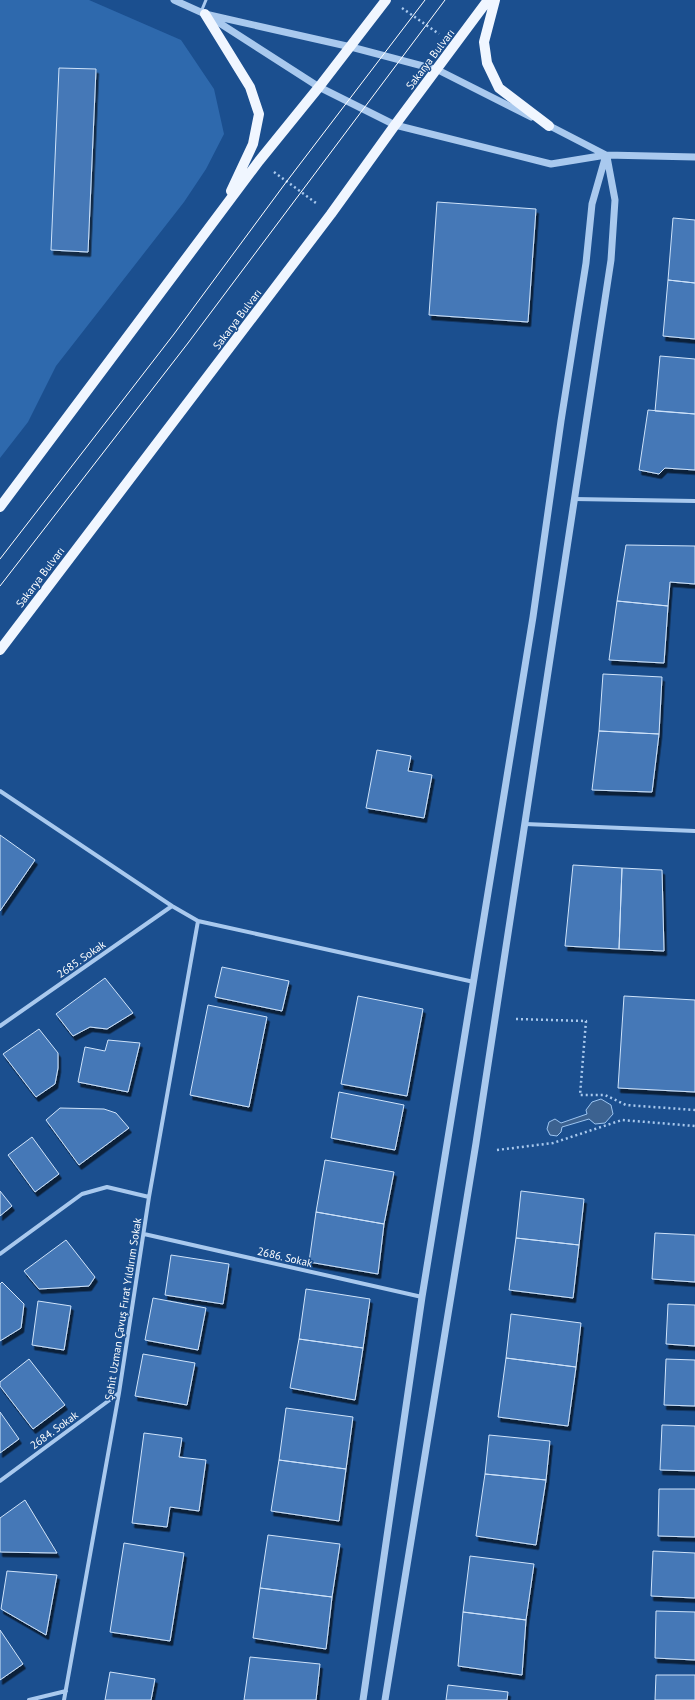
<svg xmlns="http://www.w3.org/2000/svg" width="695" height="1700" font-family="'PT Sans',sans-serif">
<style>
.green{fill:#2e69ad}
.water{fill:#3c6290;stroke:#9cc4f0}
.building{fill:#4478b7;stroke:#cfe3fa;filter:url(#shadow)}
.lines{fill:none;stroke-linecap:round;stroke-linejoin:round}
.path{stroke:#a9c9ee;stroke-width:2.5;stroke-dasharray:2 3;stroke-linecap:butt}
.service{stroke:#a9c9ee;stroke-width:3}
.minor{stroke:#a9c9ee;stroke-width:4}
.tertiary{stroke:#a9c9ee;stroke-width:7}
.primary{stroke:#f0f6ff;stroke-width:10}
.tram{stroke:#fff;stroke-width:1}
.labels{text-anchor:middle;stroke-width:3;stroke-linejoin:round;paint-order:stroke}
.street-label{font-size:11px;fill:#fff;stroke:#1b4f8f}
</style>
<defs>
<filter id="shadow"><feDropShadow dx="2.5" dy="4.5" stdDeviation="0" flood-color="#0009"/></filter>
</defs>
<rect width="100%" height="100%" fill="#1b4f8f"/>
<path class="green" d="M0,0H89L181,40L214,89L224,134L206,169L184,202L56,366L28,422L0,458Z"/>
<path class="water" d="M601,1099L611,1105L613,1114L605,1123L595,1124L589,1119L562,1127L561,1132L557,1136L550,1135L547,1129L549,1122L555,1119L561,1123L587,1114L586,1110L592,1102Z"/>
<path class="building" d="M59,68L96,69L88,252L51,250Z
M437,202L536,209L528,322L429,315Z
M673,218L695,220V283L668,280Z
M668,280L695,283V339L663,336Z
M660,356L695,359V414L655,411Z
M648,410L695,414V470L665,468L659,474L639,470Z
M626,545L695,546V584L670,582L668,606L617,601Z
M617,601L668,606L664,663L609,660Z
M603,674L662,677L659,734L599,731Z
M599,731L659,734L652,792L592,790Z
M377,750L411,756L408,771L432,775L424,818L366,808Z
M0,835L35,860L0,911Z
M573,865L622,868L619,949L565,946Z
M622,868L662,870L664,951L619,949Z
M222,967L289,981L282,1011L215,997Z
M105,978L133,1013L107,1029L90,1027L73,1036L56,1014Z
M358,996L423,1009L407,1096L341,1084Z
M624,996L695,1000V1092L618,1088Z
M208,1005L267,1017L249,1107L190,1095Z
M39,1029L58,1053V1068L55,1084L36,1097L3,1054Z
M108,1040L140,1043L128,1092L78,1082L85,1047L105,1051Z
M339,1092L404,1105L395,1150L331,1138Z
M60,1108L104,1109L116,1113L129,1128L79,1165L46,1120Z
M32,1137L59,1174L35,1192L8,1155Z
M325,1160L394,1172L384,1224L316,1212Z
M0,1191L12,1206L0,1216Z
M521,1191L584,1199L579,1245L516,1238Z
M316,1212L384,1224L378,1274L309,1262Z
M655,1233L695,1235V1282L652,1279Z
M516,1238L579,1245L573,1298L509,1290Z
M66,1240L95,1277L89,1286L39,1289L24,1271Z
M171,1255L229,1264L223,1304L165,1295Z
M2,1282L24,1304L21,1328L0,1341V1284Z
M306,1289L370,1299L363,1348L299,1339Z
M153,1298L206,1308L198,1350L145,1340Z
M38,1301L71,1306L64,1350L32,1345Z
M668,1304L695,1305V1346L666,1344Z
M511,1314L581,1323L576,1367L506,1358Z
M299,1339L363,1348L355,1400L290,1388Z
M143,1354L195,1363L187,1405L135,1396Z
M506,1358L576,1367L568,1426L498,1417Z
M29,1359L65,1405L33,1429L0,1386V1382Z
M666,1359L695,1360V1406L664,1405Z
M286,1408L353,1417L346,1469L279,1460Z
M0,1412L19,1439L0,1453Z
M662,1425L695,1426V1471L660,1470Z
M144,1433L182,1438L179,1457L206,1460L199,1511L170,1507L167,1527L132,1523Z
M489,1435L550,1441L546,1480L485,1474Z
M279,1460L346,1469L339,1521L271,1511Z
M485,1474L546,1480L536,1545L476,1536Z
M659,1489H695V1537L658,1536Z
M25,1500L57,1553L0,1552V1518Z
M268,1535L340,1544L332,1597L260,1588Z
M124,1543L184,1553L170,1641L110,1632Z
M653,1551L695,1553V1598L651,1596Z
M470,1556L534,1564L526,1620L463,1612Z
M7,1571L57,1575L46,1635L1,1609Z
M260,1588L332,1597L326,1649L253,1638Z
M656,1611L695,1612V1660L655,1658Z
M463,1612L526,1620L522,1675L458,1666Z
M0,1630L23,1664L0,1680Z
M250,1657L320,1664L316,1700H244Z
M110,1672L155,1679L151,1700H105Z
M656,1675H695V1700H655Z
M448,1685L508,1692L507,1700H446Z"/>
<g class="lines">
<path class="path" d="M402,8L439,34
M274,172L316,203
M516,1019L586,1021L580,1095H605L626,1105L695,1110
M497,1150L553,1143L622,1120L695,1126"/>
<path class="service" d="M201,12L206,0"/>
<path class="minor" d="M574,499L695,501
M0,791L172,906L198,921L474,982
M525,824L695,831
M0,1026L172,906
M144,1234L422,1297
M0,1254L82,1194L107,1187L149,1197
M0,1481L119,1393
M29,1700L66,1691
M64,1700L119,1393L149,1197L198,921"/>
<path class="tertiary" d="M174,0L205,14L351,47L438,70L531,117
M207,15L319,87L395,125L551,164L606,155L695,157
M546,124L606,155
M363,1700L422,1297L533,617L561,421L586,263L592,204L606,155
M385,1700L476,1143L611,260L615,200L607,157"/>
<path class="primary" d="M495,0L484,42L487,63L499,88L549,126
M205,14L250,87L259,114L253,144L231,191
M0,507L259,161L319,87L386,0
M0,650L331,214L395,125L488,0"/>
<path class="tram" d="M0,559L174,334L287,181L425,0
M0,586L188,343L445,0"/>
</g>
<g class="labels">
<g class="street-label">
<text transform="translate(430 59) rotate(-53)" y="4">Sakarya Bulvarı</text>
<text transform="translate(237 319) rotate(-53)" y="4">Sakarya Bulvarı</text>
<text transform="translate(40 577) rotate(-53)" y="4">Sakarya Bulvarı</text>
<text transform="translate(81 959) rotate(-35)" y="4">2685. Sokak</text>
<text transform="translate(285 1257) rotate(13)" y="4">2686. Sokak</text>
<text transform="translate(123 1309) rotate(-81)" y="4">Şehit Uzman Çavuş Fırat Yıldırım Sokak</text>
<text transform="translate(54 1430) rotate(-36)" y="4">2684. Sokak</text>
</g>
</g>
</svg>
